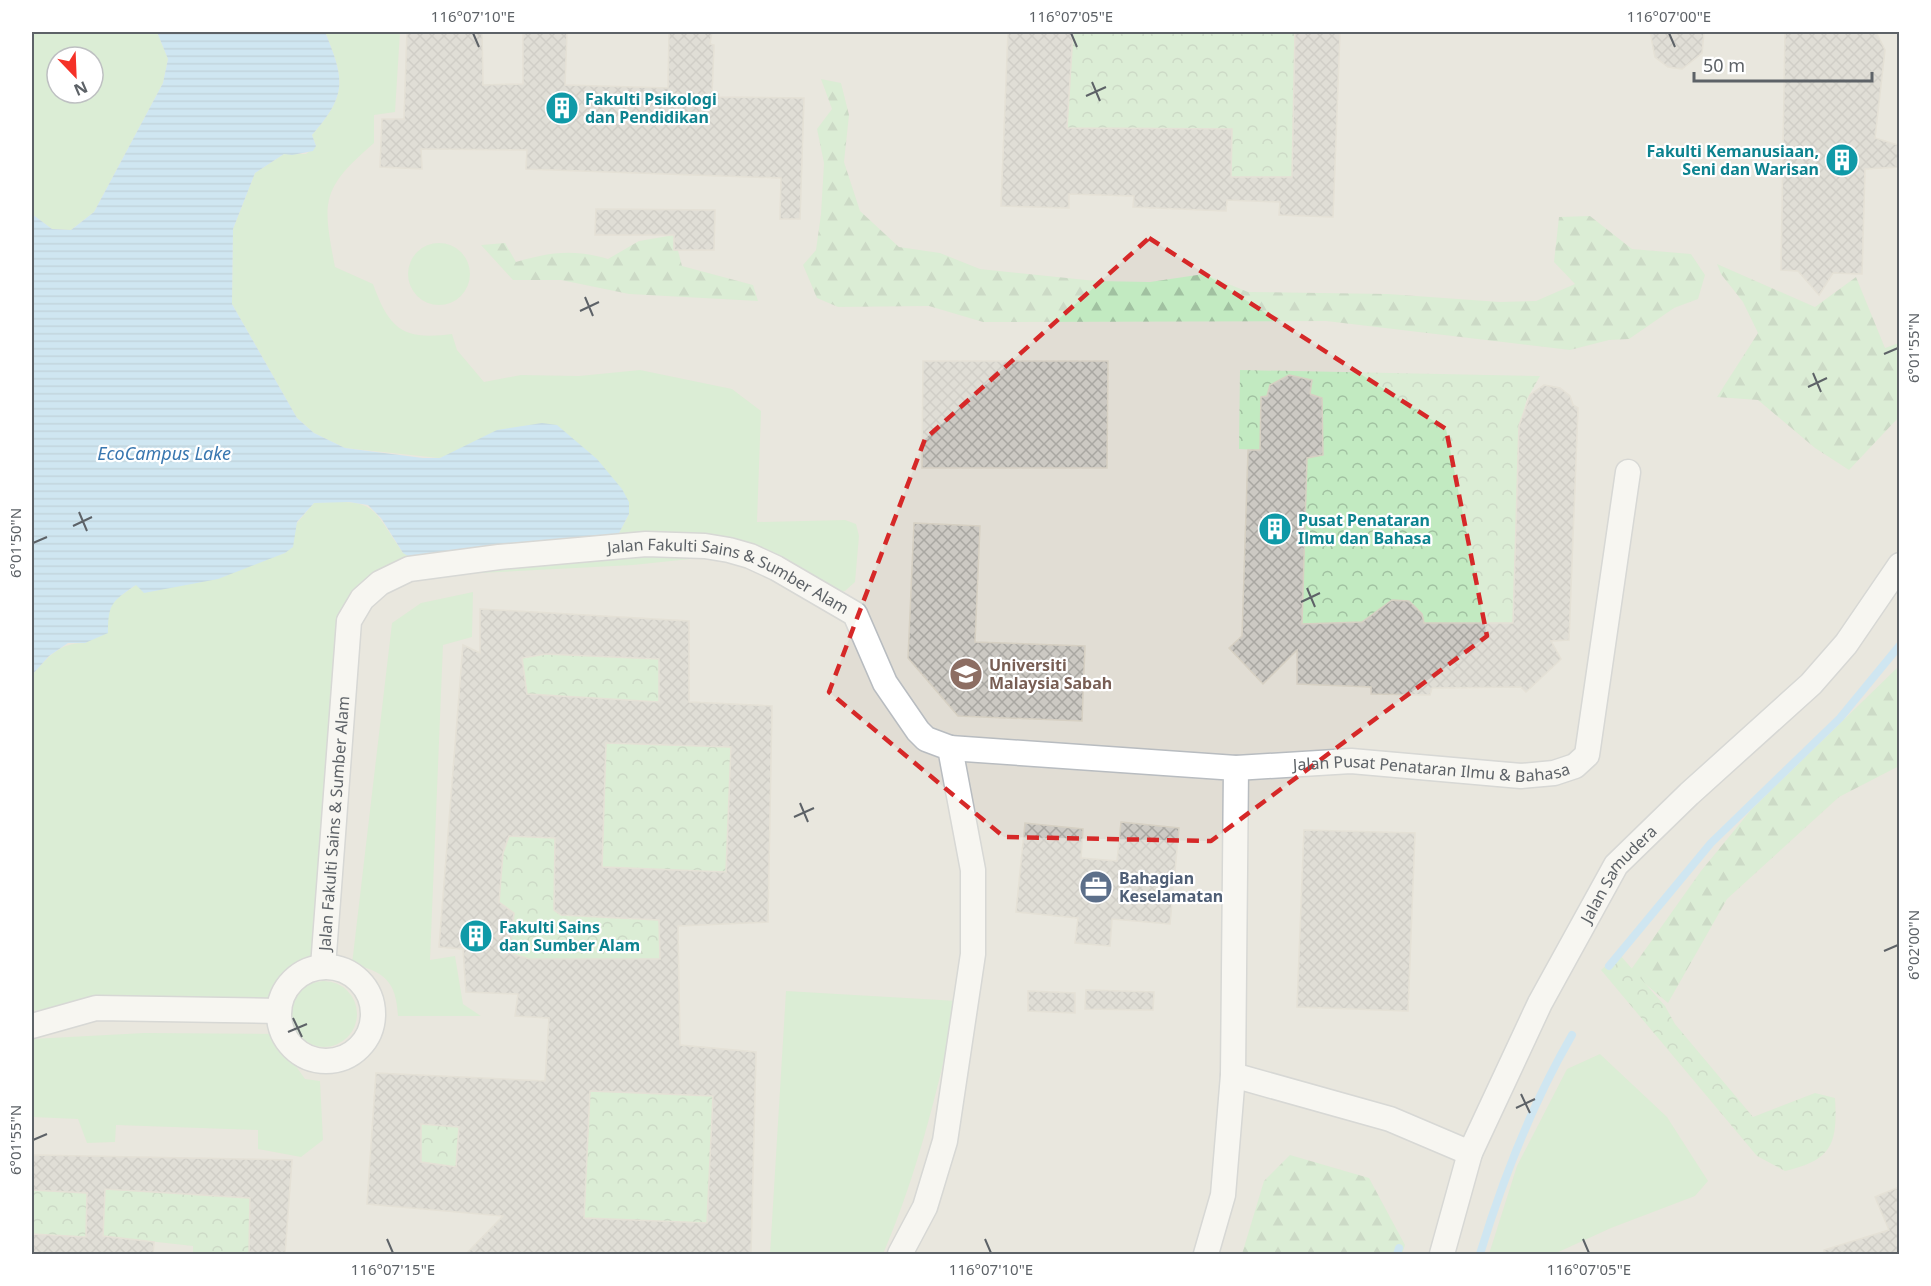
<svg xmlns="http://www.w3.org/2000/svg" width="1931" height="1286" font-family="'Noto Sans',sans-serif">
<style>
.education{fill:#e1ddd4;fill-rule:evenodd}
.green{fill:#c2eac1;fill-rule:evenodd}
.forest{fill:url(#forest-firs)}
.park{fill:url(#park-crowns)}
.water{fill:url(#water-rules)}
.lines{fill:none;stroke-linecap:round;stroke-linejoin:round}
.stream{stroke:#a7dcff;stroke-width:8}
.building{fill:url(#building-cross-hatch);stroke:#d6d0c3;stroke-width:1.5;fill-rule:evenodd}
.street-casing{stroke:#b8bcc0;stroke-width:27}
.street{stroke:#fff;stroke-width:24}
.marked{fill:none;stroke:#d62828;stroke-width:4.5;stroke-dasharray:12 8;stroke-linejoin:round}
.ticks{fill:none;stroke:#5d6267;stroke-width:2}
.labels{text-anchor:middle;stroke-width:4.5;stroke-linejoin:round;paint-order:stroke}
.culture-label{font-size:16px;font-weight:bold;fill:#0d838f;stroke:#fff;text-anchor:start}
.street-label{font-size:16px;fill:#5d6267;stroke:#fff}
.education-label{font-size:16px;font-weight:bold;fill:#785e54;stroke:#fff;text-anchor:start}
.service-label{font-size:16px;font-weight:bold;fill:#4e5e75;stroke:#fff;text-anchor:start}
.water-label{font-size:18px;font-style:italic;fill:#3977b0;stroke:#fff}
.neatline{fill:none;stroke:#5d6267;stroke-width:2}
.ticks-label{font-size:15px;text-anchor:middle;fill:#5d6267}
</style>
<defs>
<pattern id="forest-firs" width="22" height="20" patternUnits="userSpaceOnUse" patternTransform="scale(1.5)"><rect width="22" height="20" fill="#c2eac1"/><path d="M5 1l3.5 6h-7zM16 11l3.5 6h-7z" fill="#a1c1a1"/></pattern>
<pattern id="park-crowns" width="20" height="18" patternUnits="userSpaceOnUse" patternTransform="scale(1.5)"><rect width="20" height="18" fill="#c2eac1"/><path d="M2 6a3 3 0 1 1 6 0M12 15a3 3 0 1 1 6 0" fill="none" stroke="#a1c1a1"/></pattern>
<pattern id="water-rules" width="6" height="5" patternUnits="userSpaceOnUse" patternTransform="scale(1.5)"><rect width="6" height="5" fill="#a7dcff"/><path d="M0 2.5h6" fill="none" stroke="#8bb6d2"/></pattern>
<pattern id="building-cross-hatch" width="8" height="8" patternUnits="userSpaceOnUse" patternTransform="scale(1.5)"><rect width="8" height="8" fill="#ccc9c3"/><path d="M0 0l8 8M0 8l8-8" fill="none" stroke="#a9a7a2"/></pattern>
</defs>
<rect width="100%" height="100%" fill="#f1eee6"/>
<path class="education" d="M32,32H1899V1254H32ZM57,57H93V93H57Z"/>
<path class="green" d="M32,32H157L168,59L163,83L94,212L71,230L52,229L32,214ZM57,57H93V93H57Z
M325,32H400L395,112L374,115V143C321,189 322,200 335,267L373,284C390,331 404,340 452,334L457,350L484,382L521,375L579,376L640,370L732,389L761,411L757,522L845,520L856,524L859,536L855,582L845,591L831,596L719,556L633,565L403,577L355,611L326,960L290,981L279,1004L107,999L32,1011V675C49,656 59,643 85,643L108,614L113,601L136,585L252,564L285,553L297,523L314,503C377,499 370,505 403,553L618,535L629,514L579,446L556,425L439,458L345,448L314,433L297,418L232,304L233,229L255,173L284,154H306L316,146L312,135C347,95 345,80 325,32Z
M408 274a31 31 0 1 1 62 0a31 31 0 1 1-62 0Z
M473,592L472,637L443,645L430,960L455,956L463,1004L481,1016H398C396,981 385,972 352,964L392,623L421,603Z
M291 1014a33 33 0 1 1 66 0a33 33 0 1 1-66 0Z
M786,991L958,1001C937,1090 919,1170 883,1254H770Z
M144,1033L282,1034L293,1062L305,1079L320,1081L323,1140L301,1157L258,1149V1130L116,1125L115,1142L87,1143L78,1119L32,1117V1039Z
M1600,1054L1667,1117L1708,1181L1695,1196L1611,1228L1554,1254H1489L1517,1166L1567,1069Z"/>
<path class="forest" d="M821,79L841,83L849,115L844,162L860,211L899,247L940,253L980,269L1096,281L1150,282L1204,274L1248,292L1388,294L1500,302L1536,301L1575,284L1554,262L1559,217L1590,216L1632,249L1691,254L1705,275L1698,299L1674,308L1629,339L1609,340L1570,350L1326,321L983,322L929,306L838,307L817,298L803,265L816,250L821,214L824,163L817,129L832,109Z
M674,235L682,266L753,285L758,301L629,294L561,280H513L481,245L505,243L516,262C550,252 574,249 608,259L639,241Z
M1717,264L1815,307L1856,277L1885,348L1899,343V417L1849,470L1815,448L1758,400L1717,397L1758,333L1743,302L1721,274Z
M1899,666V766L1839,797L1727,899L1668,1003L1630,971L1701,871L1751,810Z
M1290,1155L1369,1178L1405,1245L1402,1254H1242L1264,1181Z"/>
<path class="park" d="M1073,32H1295L1292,177H1231L1232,129L1067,128Z
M1240,370L1540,376L1527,399L1519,426L1513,623H1424L1422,614L1409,601L1392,600L1374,614L1376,622L1302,624L1307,458L1323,455L1322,398L1310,394L1312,380L1289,375L1267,396L1261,397L1260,450L1239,449Z
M546,654L659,659V702L558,696L556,792L523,692L526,682L522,658Z
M606,743L731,747L726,872L602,867Z
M531,817L556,818L554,910L659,920L660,959H529L510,953L514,913L499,902L503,853L509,836L528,837Z
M1619,954L1665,1006L1675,1024L1753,1117L1815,1093L1835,1098C1838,1145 1831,1160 1785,1171L1757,1156L1601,970Z
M590,1091L713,1096L707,1223L584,1218Z
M421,1124L459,1127L456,1167L421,1162Z
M105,1189L250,1198L249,1254H193V1246L103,1236Z
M32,1190L87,1193L86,1237L32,1234Z"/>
<path class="water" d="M157,32H325C345,80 347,95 312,135L316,146L313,151L292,155L284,154L255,173L233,229L232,304L297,418L314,433L345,448L423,458H440L497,430L542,423L557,425L597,459L622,489L629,502V514L618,535L418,562L403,553L381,518L368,505L349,502L314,503L297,522L293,547L285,553L218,579L144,593L136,585C112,601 108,604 108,633L85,643H68L49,656L32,675V214L52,229L71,230L94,212L163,83L168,59Z"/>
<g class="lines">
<path class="stream" d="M1609,966L1711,843L1840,718L1900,645
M1397,1254L1399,1248
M1480,1254C1503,1178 1532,1104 1572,1035"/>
</g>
<path class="building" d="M407,32H482L483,85L523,84V32H567L565,85L668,88L669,32H712L710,44L714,45L712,94H719V97L804,98L800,219H780L781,178L526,169L527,150L421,149L422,169L380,167L382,119H404Z
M1008,32H1073L1067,128L1232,129L1231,177H1292L1295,32H1340L1333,217L1279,215L1280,202L1227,200L1226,211L1133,207L1134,196L1069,194V208L1001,206Z
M1650,32H1704L1702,53L1682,69L1668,67L1655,57Z
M1785,32H1876L1885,50L1875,138L1898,145L1899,153V167L1865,169L1862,274L1833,273L1819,295L1798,271L1781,270Z
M596,209L715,210L714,250H674V235H595Z
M923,361H1108L1107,468H922Z
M1289,375L1312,380L1310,394L1322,398L1323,455L1307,458L1302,624L1362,622L1392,600L1409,601L1422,614L1424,623H1513L1519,426L1530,395L1544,385L1560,388L1570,396L1573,405L1578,408L1569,640L1551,641L1561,659L1526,692L1521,687L1432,688L1430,695L1371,694V687L1297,684V650L1263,684L1229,648L1242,636L1248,450H1260L1261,397L1267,396L1270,385Z
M914,523L980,526L975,642L1085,646L1082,721L958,716L908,658Z
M480,609L689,621V702L772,706L768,922L678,926L680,1045L756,1052L751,1254H466L503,1216L367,1204L376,1073L545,1081L549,1018L515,1016L518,994L466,992L463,949L439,947L463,645L480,653ZM546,654L659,659V702L527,694L522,658ZM606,743L731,747L726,872L602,867ZM509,836L555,838L554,910L561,915L659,920L660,959H529L510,953L514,913L499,902L503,853ZM590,1091L713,1096L707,1223L584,1218ZM421,1124L459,1127L456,1167L421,1162Z
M1121,822L1179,828L1170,924L1112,919L1110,946L1075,943L1078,918L1016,912L1025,823L1083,829L1081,858L1117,861Z
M1304,830L1415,833L1408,1011L1297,1007Z
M1086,990L1154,992L1153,1010L1085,1009Z
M1028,991L1075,993V1013L1028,1011Z
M32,1155L292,1160L285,1254H249L250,1198L105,1189L103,1236L154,1242L153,1254H32V1234L86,1237L87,1193L32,1190Z
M1899,1187V1254H1824V1250L1889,1230L1875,1197Z"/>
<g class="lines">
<defs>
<g id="street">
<path d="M950,748L1236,768L1233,1075"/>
<path id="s1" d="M1236,768L1351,761L1521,776L1554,773L1575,766L1587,755L1628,472"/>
<path id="s2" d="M323,967L349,621L362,599L380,583L409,569L499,557L646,544L705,546L729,550L750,556L776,568L855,614L885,683L918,731L926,739L950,748L973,870V954L945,1141L925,1207L900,1254"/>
<circle cx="326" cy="1014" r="47"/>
<path d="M32,1026L96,1008L279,1011"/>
<path d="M1206,1254L1223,1195L1233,1075L1390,1119L1470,1153"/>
<path id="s3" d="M1442,1254L1470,1153L1540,1003L1616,865L1689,794L1811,684L1846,644L1900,565"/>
</g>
</defs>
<use href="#street" class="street-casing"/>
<use href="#street" class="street"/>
</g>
<path d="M0 0H1931V1286H0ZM1149,238L1446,429L1487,636L1211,841L1004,837L829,692L925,439Z" fill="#f1eee6" fill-opacity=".55" fill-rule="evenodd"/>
<path class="marked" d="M1149,238L1446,429L1487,636L1211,841L1004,837L829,692L925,439Z"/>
<path class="ticks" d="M473,33L479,47M1071,33L1077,47M1669,33L1675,47M1092,82L1100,101M1086,96L1106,87M585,297L593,316M580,311L599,302M1884,354L1898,348M1813,373L1821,392M1808,387L1827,378M79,512L87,531M73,526L92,517M33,543L47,537M1307,588L1315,607M1301,602L1320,593M800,803L808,822M794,817L814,808M1884,951L1898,945M293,1018L302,1037M288,1032L307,1024M1521,1094L1530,1113M1516,1108L1535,1099M33,1140L47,1134M387,1239L393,1253M985,1239L991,1253M1583,1239L1589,1253"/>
<defs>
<symbol id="building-disc" viewBox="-11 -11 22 22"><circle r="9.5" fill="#0f9aa8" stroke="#fff"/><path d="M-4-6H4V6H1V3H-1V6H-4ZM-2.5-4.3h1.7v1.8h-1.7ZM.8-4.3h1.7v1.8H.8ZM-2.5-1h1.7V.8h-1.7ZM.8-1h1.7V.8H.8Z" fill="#fff"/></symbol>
<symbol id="university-disc" viewBox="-11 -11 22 22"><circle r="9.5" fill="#8d6e63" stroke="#fff"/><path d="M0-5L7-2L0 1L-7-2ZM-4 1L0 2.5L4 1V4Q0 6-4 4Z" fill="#fff"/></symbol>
<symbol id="office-disc" viewBox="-11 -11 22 22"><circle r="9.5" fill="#5c6f8a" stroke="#fff"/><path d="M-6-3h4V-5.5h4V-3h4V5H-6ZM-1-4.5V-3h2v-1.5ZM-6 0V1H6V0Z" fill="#fff"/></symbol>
</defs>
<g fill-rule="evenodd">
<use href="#building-disc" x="543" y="89" width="38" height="38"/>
<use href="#building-disc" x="1823" y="141" width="38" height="38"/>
<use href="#building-disc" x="1256" y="510" width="38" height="38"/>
<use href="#university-disc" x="947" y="655" width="38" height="38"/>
<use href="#office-disc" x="1077" y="868" width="38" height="38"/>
<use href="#building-disc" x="457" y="917" width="38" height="38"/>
</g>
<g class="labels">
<g class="culture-label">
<text x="585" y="105">Fakulti Psikologi<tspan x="585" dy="18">dan Pendidikan</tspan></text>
<text x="1819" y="157" text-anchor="end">Fakulti Kemanusiaan,<tspan x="1819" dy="18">Seni dan Warisan</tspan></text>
<text x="1298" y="526">Pusat Penataran<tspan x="1298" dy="18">Ilmu dan Bahasa</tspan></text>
<text x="499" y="933">Fakulti Sains<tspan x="499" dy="18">dan Sumber Alam</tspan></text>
</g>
<g class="street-label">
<text dy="6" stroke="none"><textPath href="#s2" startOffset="756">Jalan Fakulti Sains &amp; Sumber Alam</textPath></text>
<text dy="6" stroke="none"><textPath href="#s1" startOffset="196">Jalan Pusat Penataran Ilmu &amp; Bahasa</textPath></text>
<text dy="6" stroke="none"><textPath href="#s2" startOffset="144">Jalan Fakulti Sains &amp; Sumber Alam</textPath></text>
<text dy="6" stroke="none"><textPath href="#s3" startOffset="422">Jalan Samudera</textPath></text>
</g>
<g class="education-label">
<text x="989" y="671">Universiti<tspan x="989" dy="18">Malaysia Sabah</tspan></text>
</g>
<g class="service-label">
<text x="1119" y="884">Bahagian<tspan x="1119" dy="18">Keselamatan</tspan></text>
</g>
<g class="water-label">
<text x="164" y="460">EcoCampus Lake</text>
</g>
</g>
<rect width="1931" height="1286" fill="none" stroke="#ffffff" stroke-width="66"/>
<g transform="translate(75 75) rotate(157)"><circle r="28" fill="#ffffff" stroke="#bec0c2" stroke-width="1.5"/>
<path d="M0-4.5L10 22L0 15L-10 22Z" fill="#f53127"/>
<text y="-9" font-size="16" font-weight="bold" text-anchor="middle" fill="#5d6267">N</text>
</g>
<path d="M1694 72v9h178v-9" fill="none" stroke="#5d6267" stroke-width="3"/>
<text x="1703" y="72" font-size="18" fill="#5d6267" stroke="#ffffff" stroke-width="4.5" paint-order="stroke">50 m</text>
<rect x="33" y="33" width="1865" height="1220" class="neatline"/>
<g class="ticks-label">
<text x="473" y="22">116°07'10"E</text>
<text x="1071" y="22">116°07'05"E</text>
<text x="1669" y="22">116°07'00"E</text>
<text transform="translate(1914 348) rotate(-90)" y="5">6°01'55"N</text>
<text transform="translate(16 543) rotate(-90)" y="5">6°01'50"N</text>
<text transform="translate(1914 945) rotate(-90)" y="5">6°02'00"N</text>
<text transform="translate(16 1140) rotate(-90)" y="5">6°01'55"N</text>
<text x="393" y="1275">116°07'15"E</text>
<text x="991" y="1275">116°07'10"E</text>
<text x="1589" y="1275">116°07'05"E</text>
</g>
</svg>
